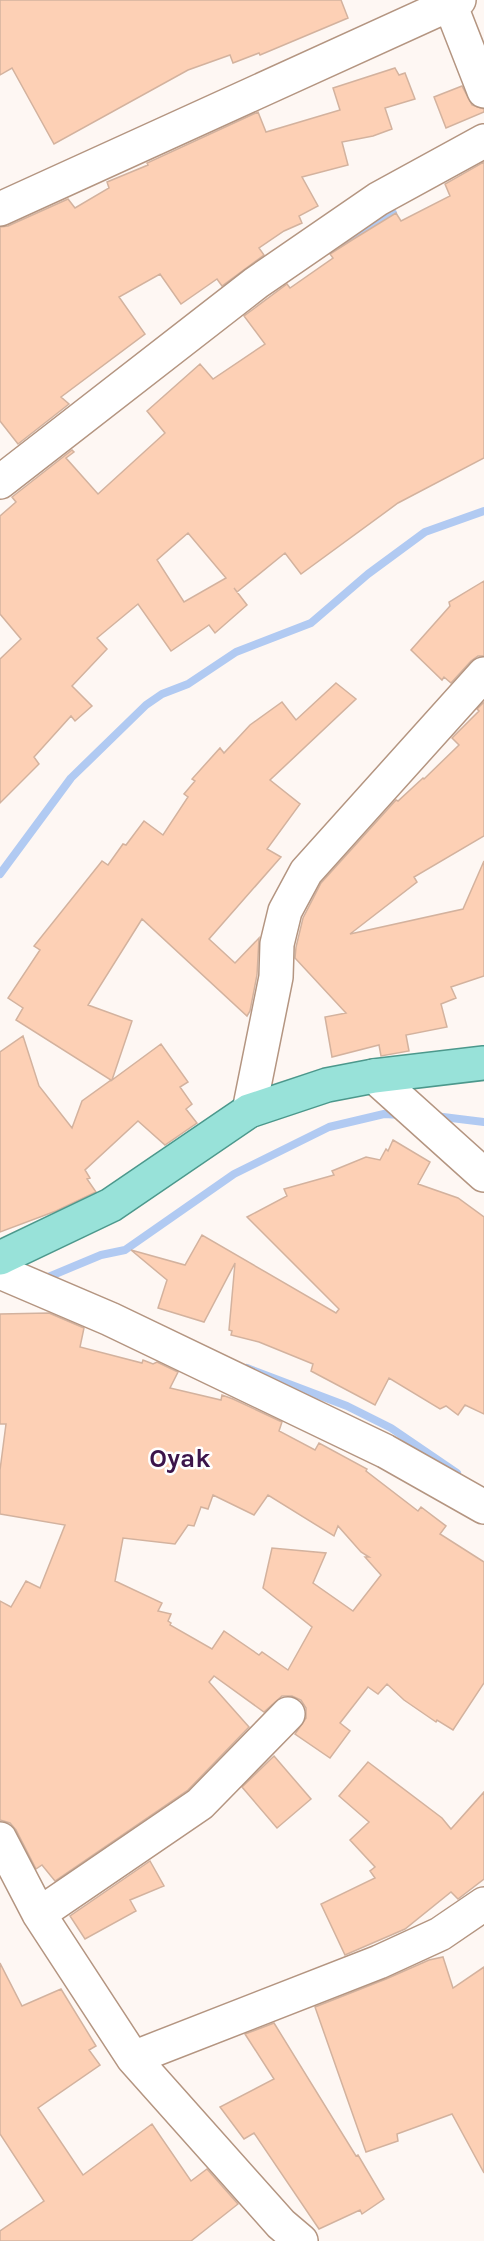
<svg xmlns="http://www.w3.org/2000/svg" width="484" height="2241" font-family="Karla,sans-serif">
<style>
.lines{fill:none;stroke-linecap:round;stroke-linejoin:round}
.stream{stroke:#b1caf2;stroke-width:8}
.building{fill:#fdd0b5;stroke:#d3b29e;stroke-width:1.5;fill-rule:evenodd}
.minor-casing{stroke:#b49581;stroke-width:36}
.major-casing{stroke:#4c988c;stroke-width:36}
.minor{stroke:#fff;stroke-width:33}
.major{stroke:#98e2d9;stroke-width:33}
.labels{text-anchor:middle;stroke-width:5;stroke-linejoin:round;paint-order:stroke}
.district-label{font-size:26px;font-weight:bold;fill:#3c144a;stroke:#fff}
</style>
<rect width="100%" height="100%" fill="#fef7f3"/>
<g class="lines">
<path class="stream" d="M344,242L393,213
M0,874L71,778L146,705L162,694L188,684L236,652L311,623L368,574L425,532L484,511
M435,1116L484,1122
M41,1280L101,1255L125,1250L234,1174L329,1127L384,1114L401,1115
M247,1368L347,1406L391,1428L457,1473"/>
</g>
<path class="building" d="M0,0H341L348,18L260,55L259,53L233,63L230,55L188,70L54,144L12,68L0,75Z
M395,68L399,75L405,73L415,99L385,108L392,129L373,136L342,142L348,165L302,177L318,206L299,216L302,223L284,231L259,248L264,255L222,286L217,279L181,304L160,274L119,297L145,334L61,397L69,404L18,444L0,421V227L8,226L68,199L75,208L109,188L107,182L148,165L147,163L258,112L266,132L340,110L333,88Z
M462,86L472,105L484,109V112L446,128L434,97Z
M484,162V458L398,503L301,574L285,553L237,592L234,588L247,605L215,633L209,625L171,651L138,604L97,638L107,649L72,686L92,706L75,721L71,716L34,757L39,764L0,803V659L21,639L0,614V516L16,502L12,497L72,450L74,452L66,458L98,494L165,433L147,411L200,364L213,379L265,344L244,316L287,284L290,288L333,258L330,254L352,240L396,213L401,221L450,196L445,184ZM188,533L226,578L184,602L157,560Z
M484,581V656H478L471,661L451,683L444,677L442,680L411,650L450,606L449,602Z
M336,683L356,699L270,780L300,804L267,849L281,857L209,939L235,963L259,938L257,975L250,1011L247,1016L142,919L88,1005L132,1021L112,1080L161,1044L188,1082L180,1087L192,1104L186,1109L197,1123L165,1145L138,1121L85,1170L90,1178L87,1179L96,1192L56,1211L0,1232V1052L23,1036L39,1086L72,1128L82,1101L111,1080L16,1020L23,1008L8,998L40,950L34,946L102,861L108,865L123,844L126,845L144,821L163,835L188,797L184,794L195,781L192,779L220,748L224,753L250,725L282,702L296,720Z
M484,702V836L414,877L417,882L350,934L463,909L484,861V976L451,987L456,998L441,1004L447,1027L406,1035L409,1051L381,1056L379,1045L332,1057L325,1017L346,1013L295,958L296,947L303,918L321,883L396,800L398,801L423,778L424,779L459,745L452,738L479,711L477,709Z
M393,1140L430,1162L418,1184L458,1198L484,1217V1414L465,1405L458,1415L446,1406L440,1409L389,1378L375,1405L311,1371L313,1364L259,1342L231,1335L232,1331L229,1330L235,1263L204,1322L158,1308L167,1280L131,1250L185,1265L202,1235L336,1313L339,1309L247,1217L287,1196L284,1189L334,1175L332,1171L366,1157L380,1160L386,1149L388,1151Z
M49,1313L84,1328L80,1347L142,1363L143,1360L153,1364L157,1362L178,1372L170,1388L221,1400L222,1395L233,1399L282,1422L279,1431L315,1450L319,1443L367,1469L366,1471L418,1511L421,1507L446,1526L440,1534L484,1562V1683L453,1730L437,1720L436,1722L404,1700L387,1684L378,1694L368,1687L340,1723L350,1731L330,1758L295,1734L306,1718V1708L301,1700L292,1696H282L264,1712L214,1676L209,1682L249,1727L188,1790L55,1881L42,1865L36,1869L16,1830L10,1823L0,1820V1601L11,1607L26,1581L40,1588L65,1525L0,1514V1470L6,1424H0V1314ZM213,1495L254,1515L268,1495L334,1536L338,1526L361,1552L369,1557H365L381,1575L353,1611L313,1583L326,1553L272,1548L263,1588L312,1627L288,1670L262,1652L259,1655L224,1631L212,1649L170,1625L171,1623L168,1621L171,1614L158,1611L162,1603L115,1581L123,1538L175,1544L188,1525L194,1526L201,1507L208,1509Z
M274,1756L311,1799L277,1828L242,1787Z
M368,1762L442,1818L451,1829L484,1792V1879L458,1899L451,1892L405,1929L345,1955L321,1904L375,1878L370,1871L375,1867L350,1840L369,1822L339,1796Z
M150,1861L164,1886L130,1900L136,1911L85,1939L70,1916Z
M443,1957L453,1988L484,1967V2173L452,2114L397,2134L398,2141L366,2152L315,2007L386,1979L429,1960Z
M0,1963L22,2006L61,1989L96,2046L89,2050L100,2065L38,2108L83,2175L152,2124L191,2181L207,2169L238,2204L191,2241H0V2231L44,2201L0,2134Z
M274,2023L356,2156L358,2155L384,2199L362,2214L360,2210L319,2229L254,2133L244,2139L220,2107L274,2079L245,2034Z"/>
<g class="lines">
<defs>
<path id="minor" d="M450,4L484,91
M0,209L459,0
M0,482L256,283L378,199L484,141
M374,1076L484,1175
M249,1111L276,977L277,944L285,911L306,872L484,674
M0,1272L110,1319L385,1451L484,1507
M0,1839L39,1914L133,2058L281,2224L301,2241
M39,1914L200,1804L288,1714
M133,2058L379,1962L440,1934L484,1904"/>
<path id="major" d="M0,1258L111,1205L249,1111L327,1085L374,1076L484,1063"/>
</defs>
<use href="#minor" class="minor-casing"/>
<use href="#major" class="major-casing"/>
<use href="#minor" class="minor"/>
<use href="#major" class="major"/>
</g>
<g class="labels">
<g class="district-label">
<text x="180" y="1467">Oyak</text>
</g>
</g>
</svg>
